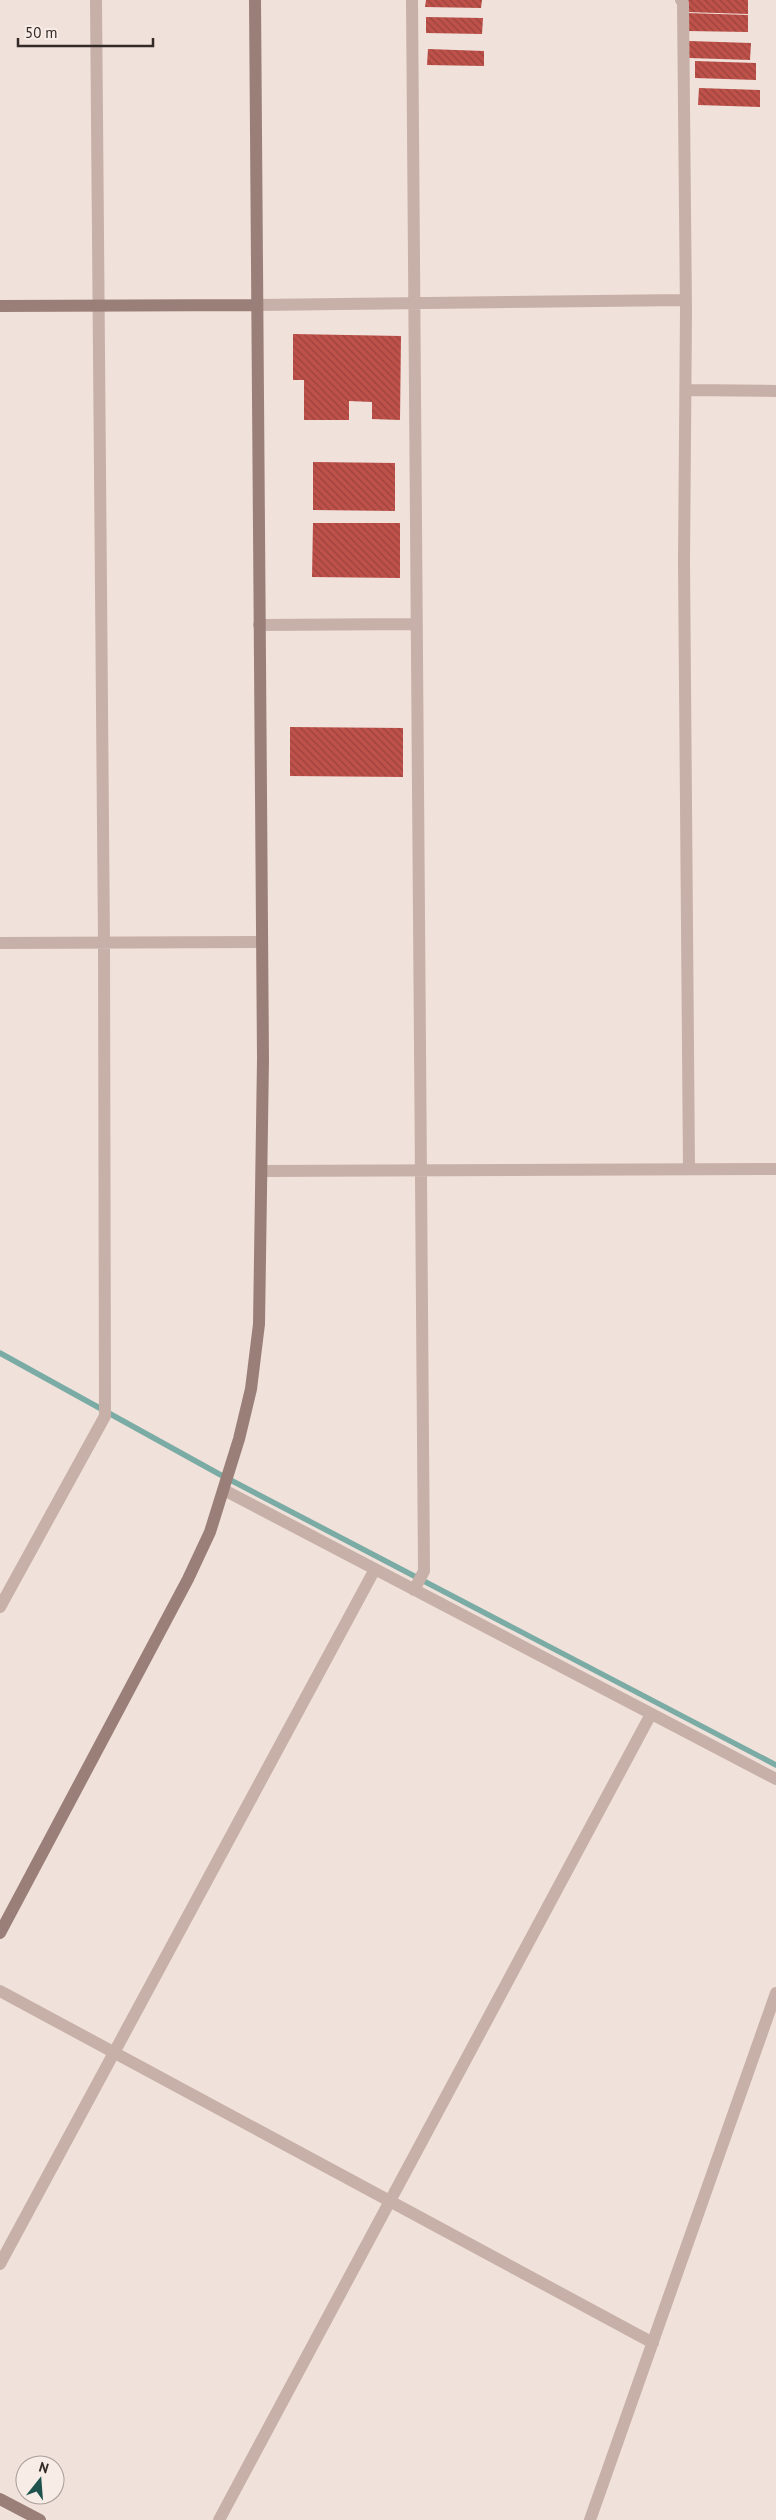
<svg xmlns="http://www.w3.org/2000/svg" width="776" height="2520" font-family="'PT Sans',sans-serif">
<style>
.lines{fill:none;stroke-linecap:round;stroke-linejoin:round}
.stream{stroke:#7aaba4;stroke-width:5.5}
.building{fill:url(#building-back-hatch)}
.street{stroke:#c7b0a7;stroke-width:12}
.secondary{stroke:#9a7f78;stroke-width:12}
</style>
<defs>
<pattern id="building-back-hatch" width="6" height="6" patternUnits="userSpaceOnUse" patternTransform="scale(1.25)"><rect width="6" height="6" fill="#be5149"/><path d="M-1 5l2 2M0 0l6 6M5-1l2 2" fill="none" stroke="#9b433d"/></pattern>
</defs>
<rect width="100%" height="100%" fill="#f0e1da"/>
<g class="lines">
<path class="stream" d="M0,1353L219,1474L776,1765"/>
</g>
<path class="building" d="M426,0H482L481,8L425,7Z
M687,0H748V14L687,12Z
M687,13L748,15V32L687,31Z
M426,17L483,18L482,34L426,33Z
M689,41L751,43L750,60L689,58Z
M428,49L484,51V66L427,65Z
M695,61L756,63V80L695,78Z
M699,88L760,90V107L698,105Z
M293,334L401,336L400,420L372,419V402L349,401V420H304V380H293Z
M313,462L395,463V511L313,510Z
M313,523H400V578L312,577Z
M290,727L403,728V777L290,776Z"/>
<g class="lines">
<path class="street" d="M412,0L424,1571L414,1590
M681,0L683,3L686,312L684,562L689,1169
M257,305L685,300
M686,390L776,391
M259,625L416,624
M0,943L262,942
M262,1171L776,1169
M224,1490L776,1779
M0,1607L105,1416L104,943L96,0
M0,1991L653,2343
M0,2264L375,1569
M219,2520L651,1714
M590,2520L776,1993"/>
<path class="secondary" d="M0,306L257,305
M0,1933L188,1579L210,1532L239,1439L251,1389L259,1324L263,1059L255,0
M0,2499L40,2520"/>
</g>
<g transform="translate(40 2480) rotate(17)"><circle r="24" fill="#f8ece6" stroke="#a99e9a"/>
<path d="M0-4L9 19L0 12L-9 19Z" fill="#1f524d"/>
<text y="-8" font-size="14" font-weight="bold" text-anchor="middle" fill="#332927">N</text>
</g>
<path d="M18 38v8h135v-8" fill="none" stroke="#332927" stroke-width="2.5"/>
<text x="25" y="38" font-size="15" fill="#332927" stroke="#f8ece6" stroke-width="4" paint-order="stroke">50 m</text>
</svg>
